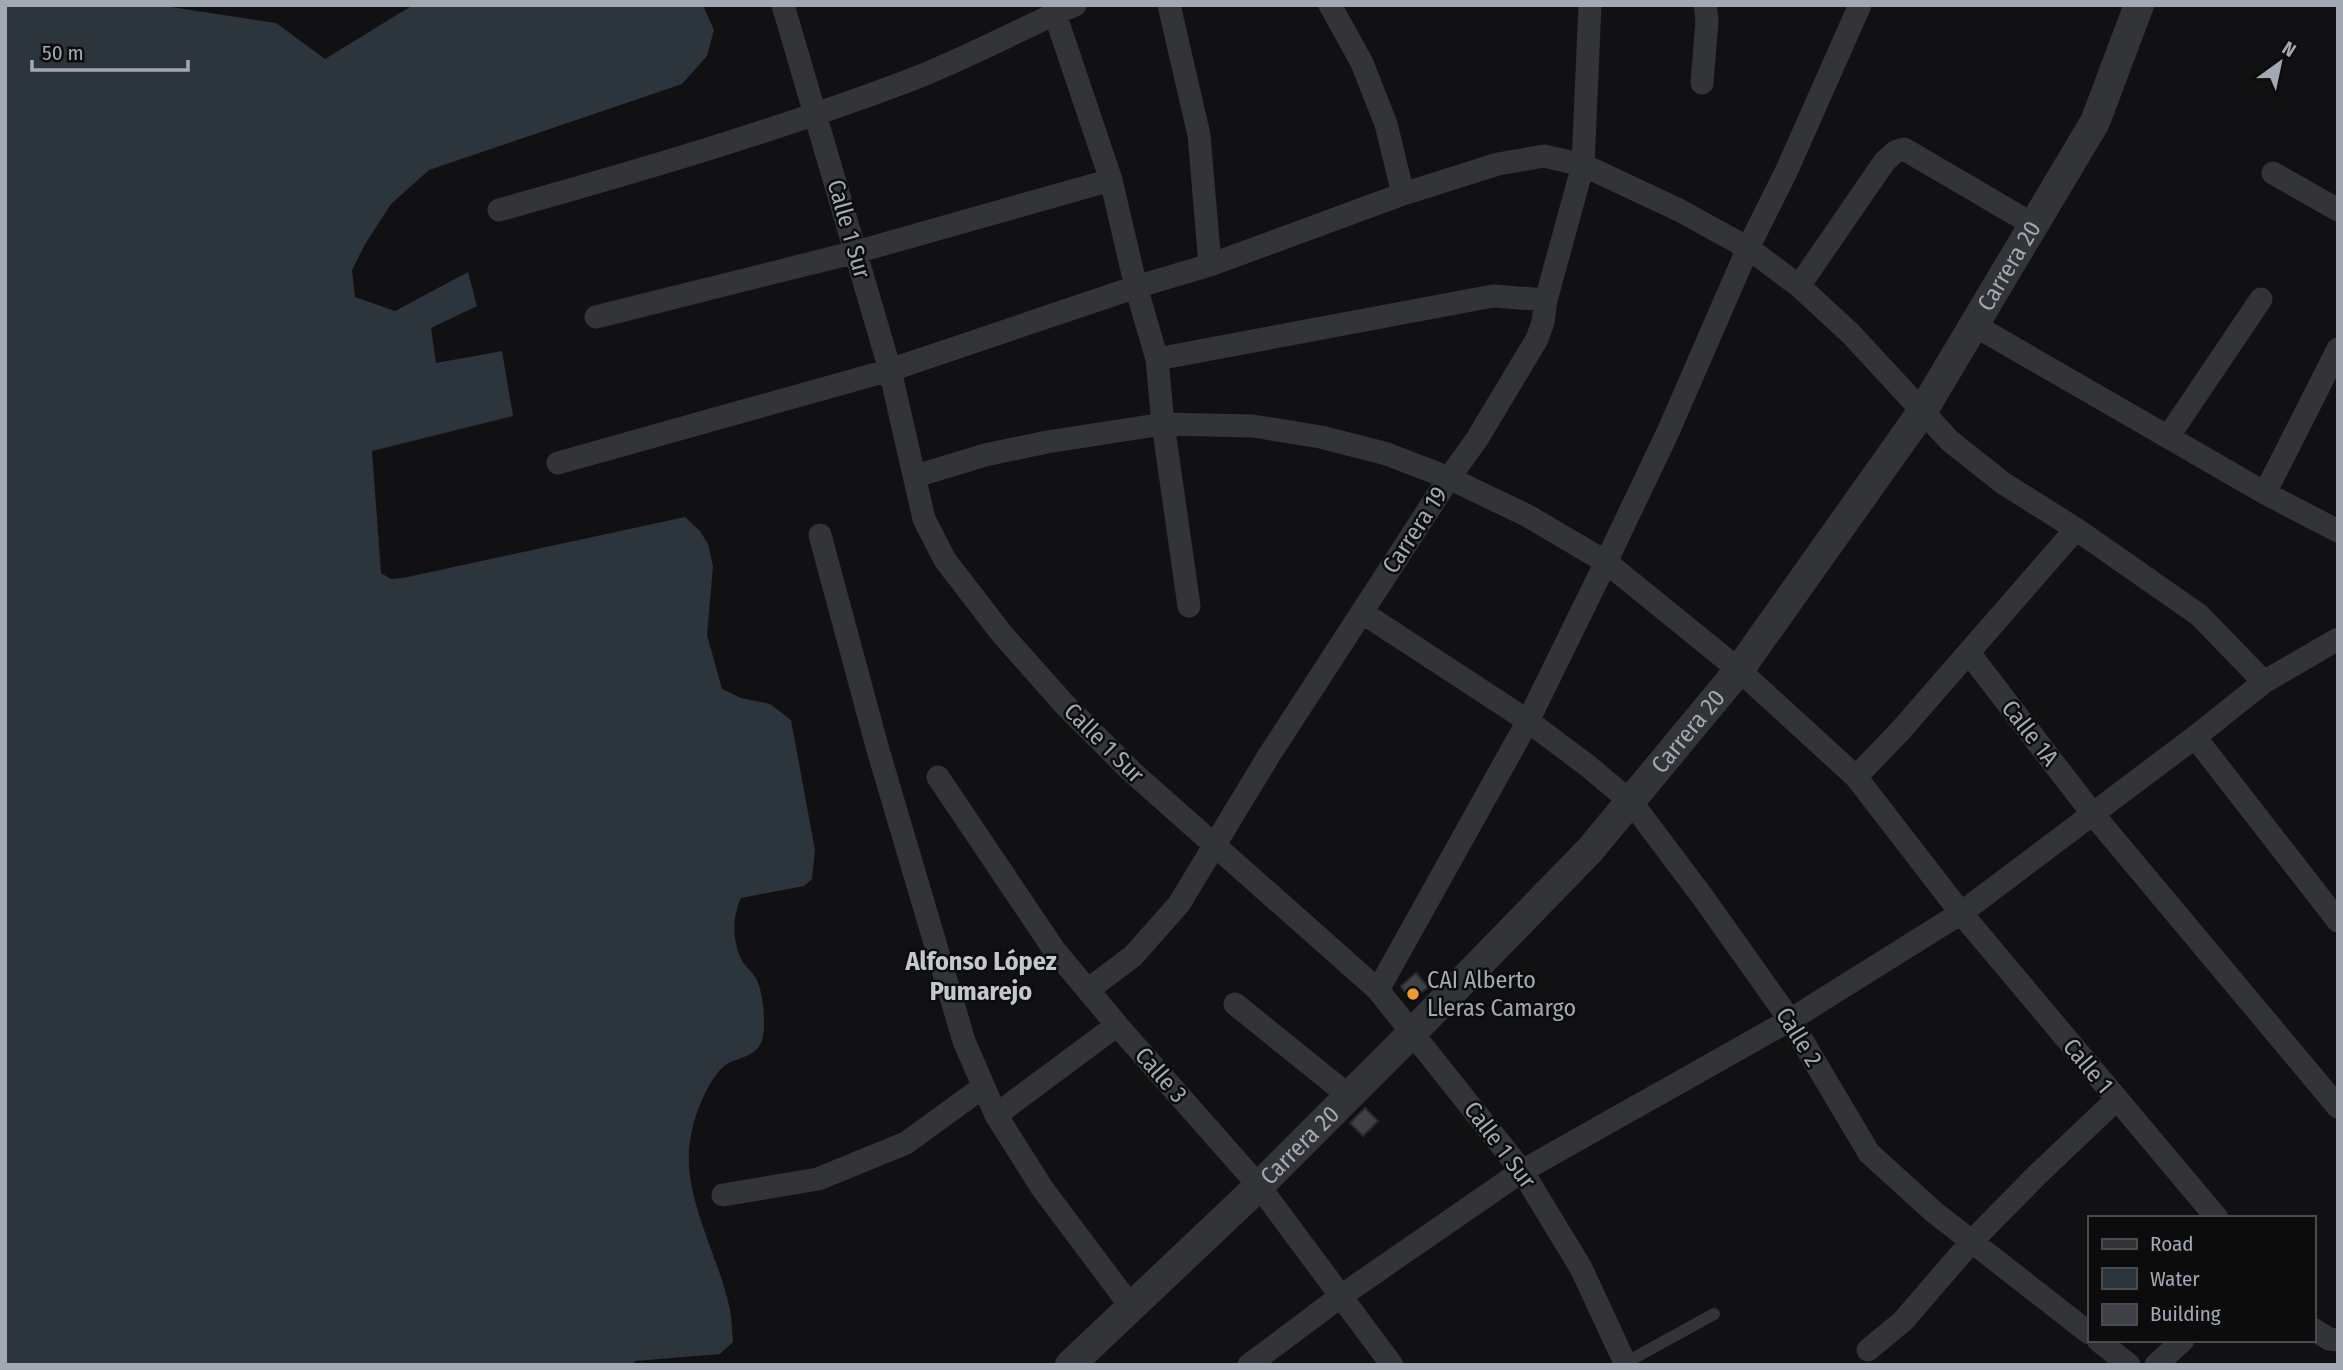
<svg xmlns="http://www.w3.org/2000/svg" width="2343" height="1370" font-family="'Fira Sans Condensed',sans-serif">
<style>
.water{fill:#2b353b}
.building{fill:#404146;stroke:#2b2b2f;stroke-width:2}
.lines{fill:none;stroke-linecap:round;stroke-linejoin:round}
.service{stroke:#323437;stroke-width:12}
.minor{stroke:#323437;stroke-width:23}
.tertiary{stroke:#323437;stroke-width:30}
.poi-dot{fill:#ef9a2d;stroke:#0c0c0d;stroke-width:2.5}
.labels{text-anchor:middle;stroke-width:5;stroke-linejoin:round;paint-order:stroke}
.street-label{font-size:24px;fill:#a2a9b3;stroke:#0c0c0d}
.poi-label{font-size:24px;fill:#a2a9b3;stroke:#0c0c0d;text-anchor:start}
.neighbourhood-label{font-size:26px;font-weight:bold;fill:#c3c8cf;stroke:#0c0c0d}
</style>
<rect width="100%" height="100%" fill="#111113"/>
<path class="water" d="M5,5H158L276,23L325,59L413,5H703L714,30L707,56L682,84L429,170L391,204L364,246L352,270L355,297L395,311L468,272L477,306L431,328L436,363L502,351L513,416L372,451L381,573L391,579L403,578L685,517L700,531L708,544L713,566L707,635L722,689L741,698L770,704L791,720L815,850L812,879L804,886L741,898C732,917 732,939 741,959C745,967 753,972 757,980C763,995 764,1011 764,1027C763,1062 738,1053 722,1068C707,1083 695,1114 691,1135C679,1193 719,1254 730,1310C732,1320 732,1331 733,1342L720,1354L635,1361L632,1365H5Z"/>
<path class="building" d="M1416,973L1428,987L1411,1001L1401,986Z
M1365,1108L1378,1121L1363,1136L1350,1123Z"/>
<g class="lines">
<path class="service" d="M1625,1363L1714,1314"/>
<path class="minor" d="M783,5L890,370L924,519L945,560L1002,634L1065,705L1131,771L1378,990L1522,1171L1581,1268L1626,1365
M1169,5L1199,135L1210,265
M1330,5L1362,63L1386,124L1403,194
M1055,14L1111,180L1136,287L1157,359L1163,424L1189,606
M1702,83L1707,20L1705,5
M2273,173L2338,210
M499,210C635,172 772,132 905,82C963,60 1018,30 1075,5
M1799,286L1885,161L1895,152L1904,149L2034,225
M596,317L856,252L1111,180
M1974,325L2265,493L2338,531
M1157,359L1493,296L1546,300
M2168,437L2261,299
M558,463L890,370L1136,287L1210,265L1403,194L1498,164L1544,156L1583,165L1679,210L1748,248L1799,286L1851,334L1950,441L2003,483L2076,529L2199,615L2264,682
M916,476L985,455L1047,442L1163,424L1253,426L1321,437L1387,454L1449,478L1528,516L1606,562L1739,670L1856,777L1961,913L2217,1218
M2265,493L2338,349
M820,535L878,750L964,1041L996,1115L1042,1188L1132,1308
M1363,613L1528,721L1588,766L1632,803L1702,896L1790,1020L1869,1153L1934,1212L2089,1333
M1969,653L2092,813L2338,1107
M2195,737L2338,921
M938,777L1055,951L1117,1025L1259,1186L1392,1365
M1856,777L1901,730L2076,529
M1089,989L1133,956L1179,904L1268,757L1449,478L1477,439L1537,339L1543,322L1546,300L1583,165L1590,5
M1378,990L1528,721L1606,562L1668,432L1748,248L1786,172L1860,5
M1235,1004L1349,1096
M996,1115L1117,1025
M723,1195L818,1179L906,1143L983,1087
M2313,1329L2329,1339L2338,1340
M2098,1340L2129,1365
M1868,1350L1903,1321L1972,1241L2037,1175L2117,1099
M1249,1365L1341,1296L1522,1171L1790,1020L1961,913L2195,737L2264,682L2338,639
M2156,1365L2183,1340"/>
<path class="tertiary" id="s1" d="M1070,1365L1259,1186L1413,1032L1590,850L1739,670L1922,412L2095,122L2139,5"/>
</g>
<circle class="poi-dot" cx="1413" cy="994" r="7"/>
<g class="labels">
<g class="street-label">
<text transform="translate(849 229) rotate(74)" y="8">Calle 1 Sur</text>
<text dy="8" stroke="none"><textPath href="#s1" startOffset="1452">Carrera 20</textPath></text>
<text transform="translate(1415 530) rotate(-57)" y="8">Carrera 19</text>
<text dy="8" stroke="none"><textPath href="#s1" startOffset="886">Carrera 20</textPath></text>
<text transform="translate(2030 733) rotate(52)" y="8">Calle 1A</text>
<text transform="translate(1104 743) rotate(45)" y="8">Calle 1 Sur</text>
<text transform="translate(1799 1037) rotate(58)" y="8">Calle 2</text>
<text transform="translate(2088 1066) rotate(50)" y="8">Calle 1</text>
<text transform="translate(1161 1075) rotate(49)" y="8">Calle 3</text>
<text dy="8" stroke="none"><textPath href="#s1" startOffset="318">Carrera 20</textPath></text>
<text transform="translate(1500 1145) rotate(53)" y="8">Calle 1 Sur</text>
</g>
<g class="poi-label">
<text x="1427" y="988">CAI Alberto<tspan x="1427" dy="28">Lleras Camargo</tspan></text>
</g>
<g class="neighbourhood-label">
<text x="981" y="970">Alfonso López<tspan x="981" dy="30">Pumarejo</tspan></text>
</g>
</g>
<rect width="2343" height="1370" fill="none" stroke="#a2a9b3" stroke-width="14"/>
<rect x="2088" y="1216" width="228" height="126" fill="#0c0c0d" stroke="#484b4f" stroke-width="2"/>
<rect x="2102" y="1239" width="35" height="10" fill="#323437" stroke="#484b4f" stroke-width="2"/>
<text x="2150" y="1251" font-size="21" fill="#a2a9b3">Road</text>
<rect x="2102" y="1268" width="35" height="21" fill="#2b353b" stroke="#484b4f" stroke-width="2"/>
<text x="2150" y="1286" font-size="21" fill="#a2a9b3">Water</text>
<rect x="2102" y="1304" width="35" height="21" fill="#404146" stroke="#484b4f" stroke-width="2"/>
<text x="2150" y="1321" font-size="21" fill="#a2a9b3">Building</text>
<g transform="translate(2280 63) rotate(33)" stroke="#0c0c0d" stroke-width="5" paint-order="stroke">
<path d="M0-5L12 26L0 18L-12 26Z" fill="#a2a9b3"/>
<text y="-10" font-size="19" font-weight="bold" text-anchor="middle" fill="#a2a9b3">N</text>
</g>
<path d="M32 60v10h156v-10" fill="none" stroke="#a2a9b3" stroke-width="3.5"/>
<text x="42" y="60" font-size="21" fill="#a2a9b3" stroke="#0c0c0d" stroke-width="5" paint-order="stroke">50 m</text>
</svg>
